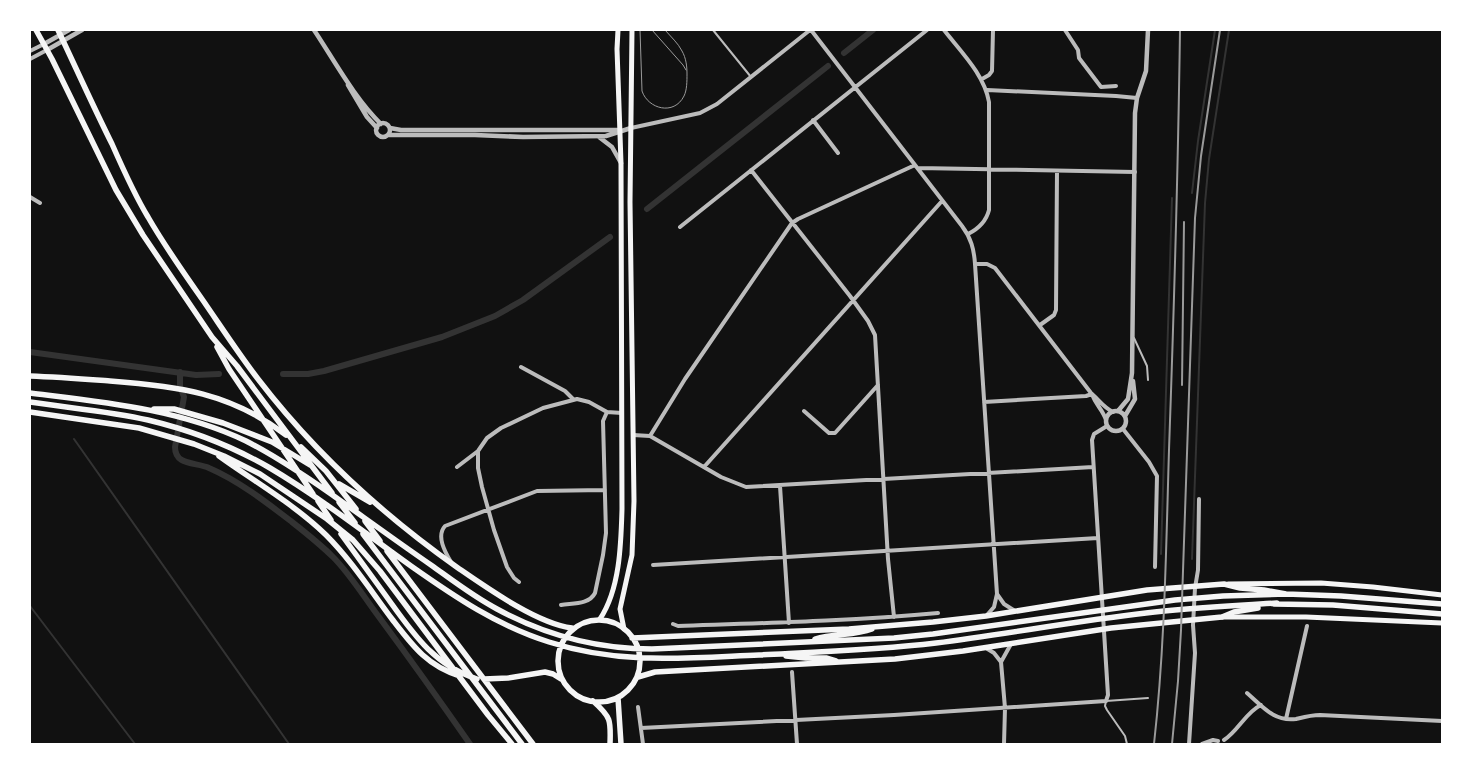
<svg xmlns="http://www.w3.org/2000/svg" width="1472" height="774" font-family="'Asap Condensed',sans-serif">
<style>
.lines{fill:none;stroke-linecap:round;stroke-linejoin:round}
.stream{stroke:#333;stroke-width:2}
.canal{stroke:#333;stroke-width:6}
.service{stroke:#bcbcbc;stroke-width:2}
.minor{stroke:#bcbcbc;stroke-width:4}
.tertiary{stroke:#bcbcbc;stroke-width:4.5}
.secondary{stroke:#f5f5f5;stroke-width:5}
.primary{stroke:#f5f5f5;stroke-width:5.5}
.tram{stroke:#9a9a9a;stroke-width:1}
.rail{stroke:#9a9a9a;stroke-width:2}
</style>
<rect width="100%" height="100%" fill="#111"/>
<g class="lines">
<path class="stream" d="M1192,193L1198,141L1215,30
M74,439L289,744
M1161,554L1172,198
M1192,559L1205,203L1209,159L1229,30
M30,606L135,744"/>
<path class="canal" d="M844,53L873,30
M647,209L828,66
M30,352L196,375L219,374
M180,372V386L184,397L175,447C175,466 196,462 209,468C239,481 266,502 292,522C306,533 320,544 333,557C350,574 364,597 379,617C410,659 440,701 470,744
M283,374H308L324,371L442,337L495,316L523,300L610,237"/>
<path class="service" d="M713,30L751,77
M1134,338L1147,366L1148,380
M1127,744L1125,736L1107,710L1105,706L1106,701L1148,698"/>
<path class="minor" d="M811,30L962,226C971,238 974,249 975,264L997,594L994,607L987,615
M944,30C961,52 984,74 989,102V210C986,222 978,229 968,234
M1065,30L1078,50L1079,58L1101,87L1116,86
M30,51L44,44
M30,59L47,50
M982,79L989,75L992,71L993,30
M987,90L1116,96L1137,98
M813,120L838,153
M631,128L700,113L717,104L810,30
M918,168L1135,172
M751,170L850,296L868,321L875,335L888,559L894,617
M30,197L40,203
M680,227L927,30
M975,264H987L995,268L1091,393C1098,399 1104,408 1113,412
M1040,325L1054,315L1056,310L1057,171
M521,367L565,391L573,399
M1092,394C1095,404 1103,410 1106,420
M984,402L1086,396L1092,394
M804,411L829,433H835L878,385
M1123,429L1149,462L1157,476L1155,567
M633,435L650,436L721,477L746,487L1093,467
M650,436L685,379L792,223L798,219L915,165
M478,451V468L482,487L494,530L507,567L514,578L519,582
M457,467L478,451L487,438L501,428L543,408L577,399L589,402L607,412L622,413
M704,467L942,201
M780,486L789,623
M451,562C445,552 436,536 445,526L537,491L605,490
M653,565L1098,538
M997,594L1004,604L1015,611
M561,605C572,603 589,605 595,593L603,555L606,533L603,421L607,412
M673,624L678,626C765,623 851,621 938,613
M986,648L994,653L1001,662L1005,708L1004,744
M1001,662L1011,644
M792,672L797,744
M1247,693C1262,706 1274,722 1296,719C1304,717 1311,715 1320,715L1442,721
M638,707L643,744
M1286,719L1307,626
M641,728L894,715L1106,701L1108,695L1092,440L1094,434L1107,426
M1224,740C1238,731 1246,712 1261,705
M1189,744L1195,653L1193,625L1195,588L1198,570L1199,499
M1202,744L1213,740L1218,741"/>
<path class="tertiary" d="M314,30C334,60 355,99 381,124
M44,44L69,30
M47,50L82,30
M348,85L367,117L377,128
M376 130a7 7 0 1 1 14 0a7 7 0 1 1-14 0Z
M390,128L401,130H618
M389,135H475L523,137L606,136L631,128
M599,137L612,147L621,163
M1106 421a10 10 0 1 1 20 0a10 10 0 1 1-20 0Z
M1118,411L1128,399L1132,373L1135,113L1137,98L1146,71L1148,30
M1125,416L1135,399L1133,381"/>
<path class="secondary" d="M1228,584L1321,583L1373,587L1442,595
M1222,617H1306L1442,623
M600,619C620,589 621,544 622,509L621,163L617,49L618,30
M624,629L620,609L632,555L634,501L630,202L632,30"/>
<path class="primary" d="M36,30L52,59L116,190L143,235L212,337L237,366L332,493
M58,30C76,68 93,106 112,144C123,169 134,194 148,217C164,245 183,272 202,299C220,325 238,353 258,379C314,452 383,515 458,568C487,588 538,624 572,628
M217,347L229,369L313,494
M30,376C57,377 83,379 110,381C178,386 231,393 286,435
M30,393C103,402 179,409 246,441C281,459 313,481 345,504C373,524 402,545 431,565C452,580 474,597 497,609C545,635 598,649 652,649L894,638L933,634L1175,600L1223,596L1286,594
M30,402C69,408 109,411 148,420C190,430 232,446 270,468C319,497 365,533 411,566C455,597 498,626 549,642C620,665 686,658 759,655C818,652 878,650 936,643C1006,634 1076,621 1146,613C1189,608 1233,606 1277,603
M154,409H174L223,423L272,442L310,465
M30,412L139,428L194,444L224,456L260,474L327,519L353,540L380,571L488,715L512,744
M301,447L326,471L356,509
M219,456C255,482 294,504 326,535C351,560 371,591 392,619C412,645 427,666 460,676
M339,484L370,502
M318,501L331,520
M339,502L355,523
M365,521L380,541
M341,534C356,555 371,575 386,596C412,632 433,665 477,679
M363,534L522,744
M387,551L533,744
M1274,604L1333,605L1442,614
M558 661a41 41 0 1 1 82 0a41 41 0 1 1-82 0Z
M632,638L849,629L933,622L986,616L1147,590L1224,584L1240,588L1264,590L1286,594L1341,596L1442,604
M815,639C834,633 854,636 872,629
M786,656L806,658H826L836,661
M638,677L655,672L895,659L963,651L1111,628L1222,617L1234,612L1258,608
M484,679L508,678L545,672L553,674L561,679
M618,698L621,744
M593,701C611,717 611,720 610,744"/>
<path class="tram" d="M640,30L642,91C648,109 674,116 684,96C687,90 687,81 687,74C687,66 686,58 682,51C678,43 671,37 665,30
M652,30L683,65L686,70"/>
<path class="rail" d="M1182,385L1184,222
M1154,744C1165,646 1166,548 1169,450C1174,310 1178,170 1180,30
M1172,744L1178,681L1181,630L1195,218L1201,156L1220,30"/>
</g>
<rect width="1472" height="774" fill="none" stroke="#ffffff" stroke-width="62"/>
</svg>
